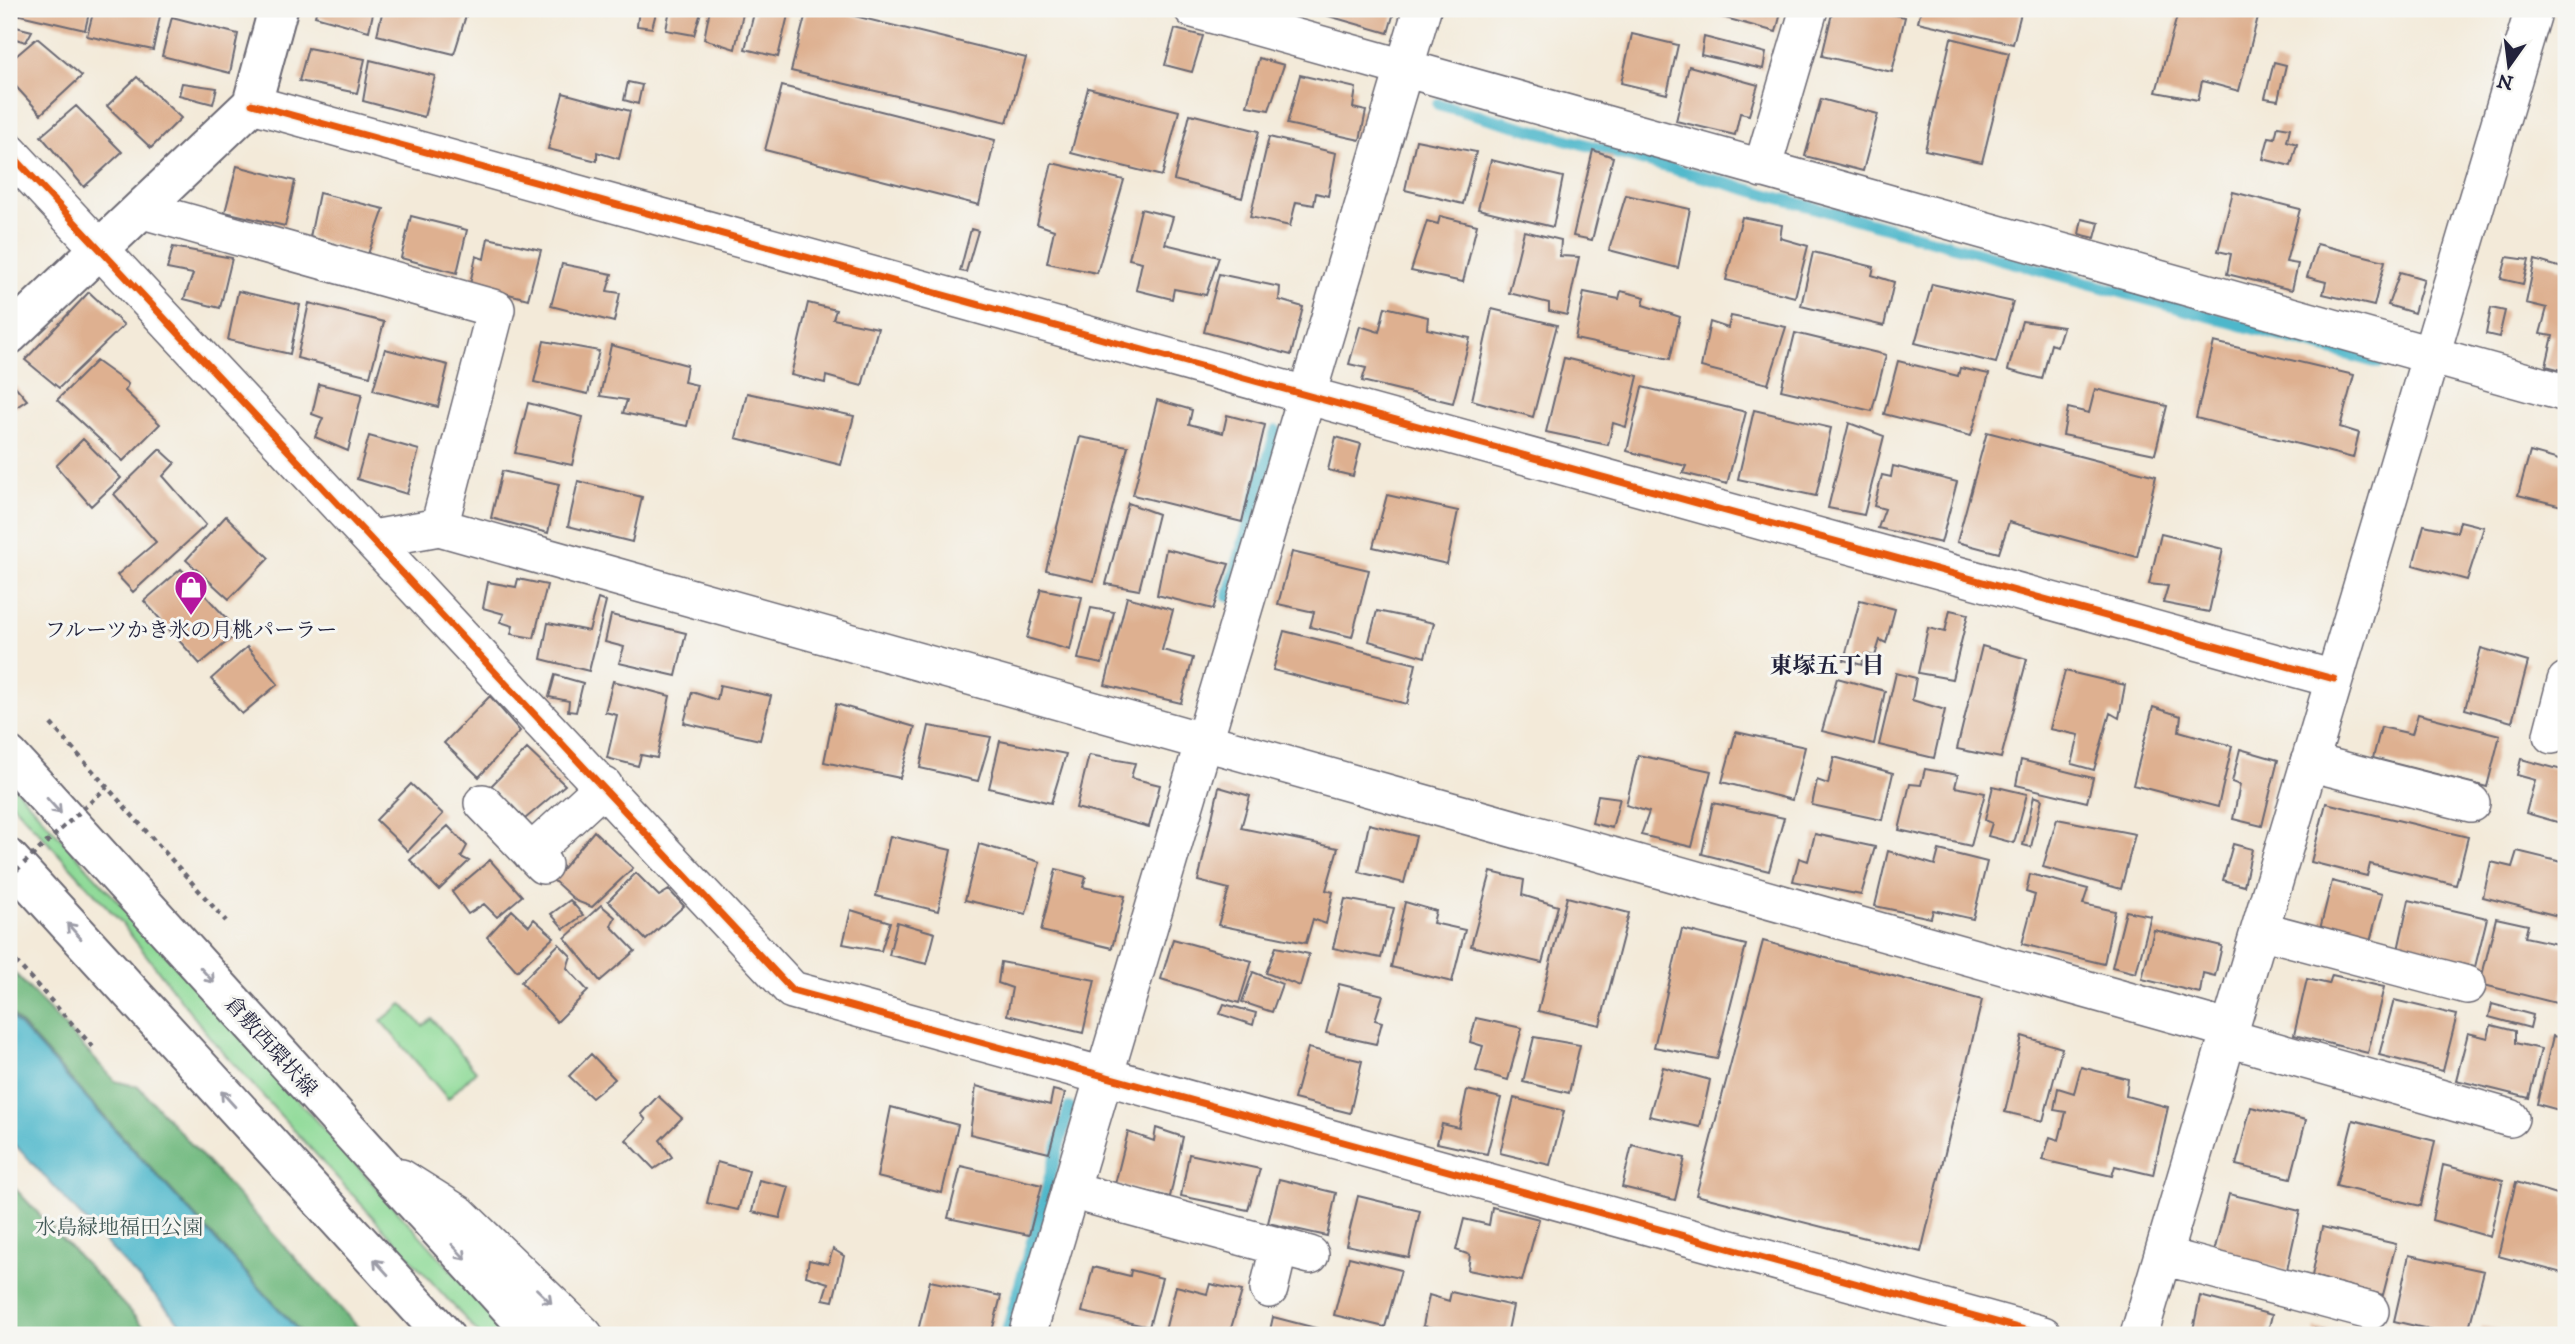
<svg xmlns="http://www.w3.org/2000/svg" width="2575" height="1344" font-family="'IM FELL DW Pica','Noto Serif JP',serif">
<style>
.green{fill:#8eda97;stroke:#587e69;stroke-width:2}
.forest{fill:#72ba80;stroke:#4a6e5e;stroke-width:2}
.water{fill:#4eb7cb;stroke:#386c83;stroke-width:2}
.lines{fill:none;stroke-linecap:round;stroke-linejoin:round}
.stream{stroke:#4eb7cb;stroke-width:12}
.building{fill:#deb090}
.minor-casing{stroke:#6b6872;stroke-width:40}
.tertiary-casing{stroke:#6b6872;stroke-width:42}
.secondary-casing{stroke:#6b6872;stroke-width:42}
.path{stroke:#6b6872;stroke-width:4.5;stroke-dasharray:5 5;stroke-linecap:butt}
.minor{stroke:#fff;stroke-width:37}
.tertiary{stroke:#fff;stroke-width:38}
.secondary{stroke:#fff;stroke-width:38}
.path-bridge{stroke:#6b6872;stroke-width:4.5;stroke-dasharray:5 5;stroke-linecap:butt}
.cycleway-casing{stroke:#f6f6f2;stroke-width:11}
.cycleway{stroke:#e8590c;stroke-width:7}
.oneway{stroke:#9c9ca7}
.labels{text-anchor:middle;stroke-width:6;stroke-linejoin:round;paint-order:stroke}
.poi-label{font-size:21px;fill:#22223b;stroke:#f6f6f2}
.street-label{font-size:21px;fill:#22223b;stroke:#f6f6f2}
.park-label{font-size:21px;fill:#425957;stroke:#f6f6f2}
.neighbourhood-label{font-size:23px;font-weight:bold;fill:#22223b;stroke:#f6f6f2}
</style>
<rect width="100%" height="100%" fill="#f6f6f2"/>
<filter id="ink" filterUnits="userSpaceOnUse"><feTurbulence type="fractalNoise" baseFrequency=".0143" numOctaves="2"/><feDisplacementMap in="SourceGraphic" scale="14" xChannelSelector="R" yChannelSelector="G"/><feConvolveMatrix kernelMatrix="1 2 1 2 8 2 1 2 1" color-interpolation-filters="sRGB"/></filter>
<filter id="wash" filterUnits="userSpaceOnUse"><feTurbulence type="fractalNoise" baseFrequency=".00686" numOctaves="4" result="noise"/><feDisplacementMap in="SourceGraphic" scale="28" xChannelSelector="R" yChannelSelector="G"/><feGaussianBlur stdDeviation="1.57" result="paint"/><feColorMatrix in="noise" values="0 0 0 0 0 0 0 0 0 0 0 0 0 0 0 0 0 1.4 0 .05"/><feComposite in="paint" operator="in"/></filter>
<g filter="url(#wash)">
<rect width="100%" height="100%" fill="#f3ead9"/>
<path class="green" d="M9,781L510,1335H480L212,1040L119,920L9,800Z
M402,1004L423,1026L432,1019L476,1071L448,1099L381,1021Z"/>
<path class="forest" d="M9,967L115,1081L139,1087L365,1335H303L9,1011Z
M9,1182L152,1335H9Z"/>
<path class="water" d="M9,1014L302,1335H191L9,1138Z"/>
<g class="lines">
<path class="stream" d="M1438,104L2379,363
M9,580V581
M1228,596L1276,431
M1006,1335L1069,1108"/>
</g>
<g id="blocks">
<path class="building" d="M21,9H90L85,30L20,15Z
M94,9L161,11L153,50L87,36Z
M317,9H374L369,31L315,16Z
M383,9H468L454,54L377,35Z
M639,9H657L652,28L637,26Z
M670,9H702L694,35L666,30Z
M710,9H744L735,49L704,39Z
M755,9L789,11L778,57L745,49Z
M807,9H826L1026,58L1007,122L791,71Z
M1304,9H1395L1388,33Z
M1693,9H1782L1776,32Z
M1833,9H1867L1905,17L1892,72L1822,56Z
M1921,9H2022L2013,44L1918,22Z
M2179,9H2260L2239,91L2202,81L2198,100L2156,92Z
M172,17L238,34L230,73L162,56Z
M12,26L32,31L26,42L9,37Z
M1175,29L1203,36L1192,72L1165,65Z
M1632,34L1678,45L1667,94L1621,83Z
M1704,37L1766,53L1763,69L1701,55Z
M37,38L82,76L41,114L9,79V62Z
M1951,38L2009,53L1982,162L1925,150Z
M308,48L365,59L357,93L299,81Z
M1259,58L1284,65L1269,110L1247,106Z
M370,60L435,76L424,117L363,101Z
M2274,62L2286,65L2278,100L2265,98Z
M1689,66L1758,85L1749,115L1740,113L1735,135L1676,121Z
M1300,75L1356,88L1353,108L1366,111L1360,140L1287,124Z
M137,77L181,118L151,148L107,106Z
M628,82L642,85L638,104L624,100Z
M182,83L217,88L213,104L179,95Z
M782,86L995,140L979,205L765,150Z
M1088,88L1179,111L1162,176L1071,153Z
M563,93L630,111L619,159L597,152V161L548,149Z
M1821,99L1878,114L1863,171L1805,156Z
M76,106L122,152L84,187L41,136Z
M1190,114L1259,131L1242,198L1174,180Z
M2278,126L2290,128L2287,141L2297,144L2291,166L2263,159L2269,137L2275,138Z
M1269,137L1336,153L1328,196L1316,193L1314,205L1296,202L1290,226L1250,217Z
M1416,140L1476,152L1463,204L1405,190Z
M1593,150L1613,157L1592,240L1573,236Z
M1491,160L1563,177L1553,227L1478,209Z
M1052,163L1124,180L1097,273L1047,263L1054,230L1037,224Z
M237,166L295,181L285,226L225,212Z
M2233,192L2300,209L2286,262L2298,264L2292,290L2227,274L2231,254L2218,251Z
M319,193L384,209L368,254L310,237Z
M1626,195L1690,209L1678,268L1609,250Z
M1141,209L1173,217L1165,244L1219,257L1206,295L1174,289L1172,299L1136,290L1142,262L1129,259Z
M411,216L467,230L457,273L401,258Z
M1440,216L1477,225L1463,282L1411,271L1427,221L1438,224Z
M1742,217L1782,225L1780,238L1808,246L1795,297L1726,280Z
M2082,219L2099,223L2095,238L2079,234Z
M971,229L978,231L966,272L960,271Z
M1524,231L1561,240L1560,256L1579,257L1567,315L1549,311V303L1509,293Z
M488,238L541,250L528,299L470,284L476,256L484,259Z
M2317,244L2385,261L2374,306L2323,294L2326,282L2307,277Z
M173,247L232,258L220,308L184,299L193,274L167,269Z
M1813,252L1874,267L1872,275L1894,282L1884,326L1801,306Z
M2507,257L2529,260L2523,284L2501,279Z
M2535,260L2566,269V371L2546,366L2553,336L2540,334L2547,308L2526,303Z
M562,264L612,274L607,291L620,293L614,322L551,306Z
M2400,272L2424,279L2414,313L2388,305Z
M1219,274L1280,287L1279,300L1303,307L1291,355L1204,332Z
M1932,284L2013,302L1996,363L1915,343Z
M238,291L300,305L290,354L228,340Z
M1621,291L1645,297L1643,305L1680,317L1670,359L1575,339L1584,292L1619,299Z
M89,292L124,325L59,388L25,360Z
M309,303L384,322L370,376L297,358Z
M808,303L836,310L833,319L878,328L862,386L826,376L825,383L791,375Z
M1385,307L1428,317L1427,329L1470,338L1453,403L1362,381L1366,368L1349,364L1360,326L1379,332Z
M2491,308L2505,311L2499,337L2486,334Z
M1492,309L1557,325L1533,417L1472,400Z
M1731,316L1786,327L1768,384L1701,367L1710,322L1728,328Z
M2022,321L2063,327L2057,346L2051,344L2042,379L2008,370Z
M1795,333L1886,355L1872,411L1781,390Z
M544,341L599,351L588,394L534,382Z
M2214,342L2354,375L2340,427L2359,433L2353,458L2196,418Z
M611,345L687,365L684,382L697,385L687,426L623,413L627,400L600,396Z
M385,349L448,365L438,407L373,390Z
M1564,358L1638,376L1626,427L1613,423L1608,445L1546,432Z
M96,361L128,384L125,391L160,424L123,461L57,400Z
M1898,361L1958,376L1960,368L1989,374L1971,436L1884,414Z
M9,379L27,400L9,412Z
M319,384L362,394L348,451L315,437L323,418L312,414Z
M1642,387L1746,412L1727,484L1683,473L1686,466L1627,451Z
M2095,389L2167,406L2155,454L2063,435L2068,408L2089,413Z
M747,393L854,416L841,465L736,438Z
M1157,400L1192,410L1189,424L1223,433L1227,415L1265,425L1242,522L1133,495Z
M528,403L583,417L572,465L515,453Z
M1754,410L1831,428L1816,496L1738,479Z
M1849,423L1884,436L1864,515L1828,508Z
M1987,432L2156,476L2137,557L2009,522L1999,553L1957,542Z
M369,436L419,450L407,494L357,479Z
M1080,437L1128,446L1094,581L1046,570Z
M1336,437L1361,444L1353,476L1328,470Z
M83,439L121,478L91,506L56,466Z
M160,449L175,463L163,476L206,525L133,592L117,575L156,542L114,494Z
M2530,452L2566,462V507L2518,495Z
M1893,466L1957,482L1941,543L1878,528L1885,509L1874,506L1882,475L1891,477Z
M502,471L559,484L548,533L491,518Z
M578,481L642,497L632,542L568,526Z
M1387,495L1458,511L1447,564L1373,547Z
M1128,503L1158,514L1139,590L1106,584Z
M226,516L269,558L229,599L186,560Z
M2460,521L2484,527L2467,580L2413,565L2424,525L2457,532Z
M2161,534L2223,549L2209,612L2163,603L2168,586L2149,584Z
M1166,549L1229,564L1213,609L1157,595Z
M1292,552L1369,570L1352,637L1310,627L1314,612L1278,604Z
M181,569L239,632L200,664L144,601Z
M518,579L547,585L534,638L511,634L513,626L500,622L504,614L483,608L488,582L516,587Z
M1041,589L1082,597L1070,650L1027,638Z
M1127,597L1173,610L1162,650L1193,658L1181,703L1105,685Z
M598,599L606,602L589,671L541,659L548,623L589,631Z
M1860,600L1895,609L1886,643L1880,640L1875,656L1865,654L1862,665L1844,660Z
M1091,608L1114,612L1102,664L1078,659Z
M1950,610L1968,614L1952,679L1918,673L1928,628L1945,632Z
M1377,611L1434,623L1425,657L1369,641Z
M611,615L686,633L676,676L619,663L624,647L605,642Z
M1284,631L1416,664L1407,704L1273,670Z
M1982,646L2027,659L2001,758L1957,749Z
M247,647L278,684L242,714L211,679Z
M2481,648L2528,662L2512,722L2465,709Z
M2065,671L2125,685L2119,718L2110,713L2094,770L2072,764L2079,735L2050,729Z
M1896,673L1916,678L1912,700L1945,710L1934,758L1879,745Z
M555,675L583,683L576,712L568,711L569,701L549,697Z
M1837,678L1885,691L1874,744L1822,731Z
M613,681L670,696L657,758L641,755L638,766L607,758L617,715L605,712Z
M720,685L771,696L760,740L684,723L692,692L717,700Z
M490,696L520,731L479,777L444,743Z
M836,704L915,727L900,778L824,762Z
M2153,707L2181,716L2179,731L2232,746L2218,807L2133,785Z
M2418,714L2500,735L2487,787L2373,758L2381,727L2412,734Z
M929,726L991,737L978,781L920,768Z
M1736,732L1805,747L1792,800L1722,782Z
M1000,741L1066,754L1051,803L989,788Z
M527,749L565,785L525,819L491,786Z
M2240,749L2278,760L2262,826L2233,819L2240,785L2232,782Z
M1089,755L1135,763L1131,778L1160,785L1149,827L1076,808Z
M1638,755L1711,771L1692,847L1641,835L1649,812L1626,805Z
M1834,757L1893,773L1882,820L1812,805L1817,780L1828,784Z
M2521,759L2566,771V834L2561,833L2564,824L2526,813L2535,780L2517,775Z
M2021,760L2093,778L2087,802L2016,785Z
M1925,769L1958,775L1955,787L1985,793L1971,846L1899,830L1910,784L1921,785Z
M411,784L443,814L408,851L376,820Z
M1993,786L2027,794L2014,843L1988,836L1992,823L1985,820Z
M1219,787L1250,796L1241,828L1338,848L1326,890L1333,892L1326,924L1313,919L1306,943L1218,925L1229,889L1198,881Z
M1598,795L1620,798L1612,828L1592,823Z
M2034,796L2042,799L2031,847L2023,845Z
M1713,803L1784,818L1769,871L1702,854Z
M2326,803L2468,837L2456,885L2370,864L2367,876L2311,862Z
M2057,819L2135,834L2121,889L2043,867Z
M1369,824L1416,836L1404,883L1359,872Z
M448,826L467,846L461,857L469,861L439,890L410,860Z
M594,831L633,868L592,907L576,901L553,880Z
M1815,834L1875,847L1861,895L1793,881L1799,858L1808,861Z
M890,836L951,850L938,911L876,896Z
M979,844L1040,862L1026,914L965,900Z
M2233,844L2252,849L2244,886L2223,880Z
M1939,850L1987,862L1973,919L1933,910L1931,918L1875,906L1888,851L1935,865Z
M2517,851L2566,863V918L2483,897L2491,862L2512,867Z
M490,860L522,896L497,917L484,904L468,914L452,892Z
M1056,869L1086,877L1083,887L1125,896L1112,948L1041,931Z
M1491,872L1524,880L1522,895L1558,906L1542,963L1471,946Z
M636,873L659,896L669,890L684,906L646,940L608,901Z
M2030,874L2088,889L2083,904L2115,911L2104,964L2022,944L2035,895L2026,892Z
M2332,881L2382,894L2370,942L2320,929Z
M1567,897L1629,913L1600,1025L1538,1011Z
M1345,899L1394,908L1381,958L1333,948Z
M570,900L583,915L564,929L551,914Z
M2409,900L2487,918L2475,967L2398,950Z
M1405,902L1436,911L1433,923L1465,930L1452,982L1391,967Z
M601,905L615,917L611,926L635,951L600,981L565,938Z
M512,910L529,926L534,919L554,937L517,971L487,937Z
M851,910L890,922L881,951L843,944Z
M2126,911L2151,916L2136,973L2112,967Z
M2496,918L2528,925L2525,937L2566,946V977L2560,1004L2480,984Z
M897,922L935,933L927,964L889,955Z
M1682,929L1746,945L1717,1059L1654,1047Z
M2154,930L2222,946L2215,976L2203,973L2200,993L2142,979Z
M1173,939L1252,961L1239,1003L1161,979Z
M1763,941L1982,1000L1921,1252L1696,1195Z
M559,944L571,956L567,968L588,991L557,1022L521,982Z
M1276,947L1309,954L1300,986L1266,973Z
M1001,962L1095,980L1083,1033L1007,1015L1012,988L998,983Z
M1253,972L1282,984L1272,1012L1242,1002Z
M2332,975L2384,987L2368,1053L2294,1035L2307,979L2329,984Z
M1339,984L1383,995L1375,1020L1382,1022L1376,1044L1326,1033Z
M2394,1000L2457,1015L2443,1071L2379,1055Z
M1224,1004L1256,1013L1253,1025L1220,1014Z
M2492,1004L2533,1015L2530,1028L2489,1017Z
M1476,1018L1522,1028L1508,1080L1476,1071L1483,1046L1470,1042Z
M2491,1025L2515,1031V1043L2541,1049L2529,1098L2456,1080L2468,1033L2488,1038Z
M2022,1036L2062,1048L2043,1121L2005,1112Z
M2553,1036L2566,1039V1112L2537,1104Z
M1534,1037L1580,1045L1569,1093L1523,1082Z
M1308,1048L1362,1061L1350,1113L1294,1099Z
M591,1054L615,1079L592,1098L569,1076Z
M1663,1067L1710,1080L1700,1127L1649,1116Z
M2081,1067L2128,1079L2126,1096L2168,1107L2153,1175L2115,1166L2112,1176L2043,1160L2050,1137L2059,1140L2066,1112L2054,1110L2058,1088L2074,1093Z
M976,1086L1050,1105L1053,1090L1065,1093L1049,1153L970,1134Z
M1467,1090L1501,1098L1487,1154L1437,1143L1442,1124L1459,1128Z
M658,1096L682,1118L660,1140L672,1157L654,1169L626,1140L646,1120L641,1114Z
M1514,1098L1564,1111L1550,1165L1500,1153Z
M891,1107L958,1125L942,1193L877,1177Z
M2251,1107L2306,1120L2291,1178L2236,1165Z
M2353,1120L2435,1141L2421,1206L2336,1186Z
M1156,1128L1183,1137L1170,1197L1115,1184L1128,1132L1154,1141Z
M1632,1145L1685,1158L1675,1200L1622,1187Z
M1189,1154L1260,1169L1248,1210L1181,1196Z
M717,1162L749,1171L738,1210L707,1203Z
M2443,1165L2503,1180L2490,1237L2432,1220Z
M961,1166L1042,1185L1029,1235L948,1218Z
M1279,1179L1336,1193L1327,1236L1268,1223Z
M759,1180L789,1187L780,1218L752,1212Z
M2516,1182L2566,1197V1274L2498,1256Z
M2229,1194L2300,1211L2287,1270L2214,1252Z
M1358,1196L1420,1211L1409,1258L1346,1245Z
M1492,1207L1539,1219L1522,1281L1468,1270L1470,1255L1456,1250L1464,1219L1489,1225Z
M2322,1227L2396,1244L2383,1295L2312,1276Z
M833,1249L844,1256L833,1301L823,1299L828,1283L806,1276L809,1260L828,1264Z
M2409,1255L2484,1271L2467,1335H2454L2394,1321Z
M1349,1257L1401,1270L1385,1327L1334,1315Z
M1093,1267L1130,1276L1131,1270L1162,1278L1149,1327L1082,1312Z
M930,1281L1001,1296L991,1335H917Z
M1210,1284L1242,1291L1229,1335H1164L1176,1286L1207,1294Z
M1451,1292L1513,1306L1507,1335H1438L1440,1329L1423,1326L1429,1295L1449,1301Z
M2200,1296L2272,1315L2267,1335H2192Z
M1273,1317L1339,1334V1335H1269Z
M2482,1326L2518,1334V1335H2480Z
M2315,1328L2344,1334V1335H2315Z
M1671,1329L1693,1334V1335H1670Z"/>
</g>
</g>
<g filter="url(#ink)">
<use href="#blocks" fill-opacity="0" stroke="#6b6872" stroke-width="2"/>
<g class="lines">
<defs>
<path id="minor" d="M1193,9L2566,393
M252,104L2334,679
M9,152L792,990L2043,1335
M1762,169L1809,9
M143,210L496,309L439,527
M373,539L439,527L2231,1030
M2552,735L2566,681
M2309,762L2471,803
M483,803L543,865
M531,853L604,786
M2260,930L2467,985
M2228,1038L2510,1118
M401,1178L460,1215L584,1335
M1070,1190L1310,1255
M2163,1256L2370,1311
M1269,1289L1279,1247
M1027,1335L1422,9
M2139,1335L2534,9"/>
<path id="tertiary" d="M9,335L252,104L278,9"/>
<path id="secondary" d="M9,756L535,1335
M9,859L444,1335"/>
</defs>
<use href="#minor" class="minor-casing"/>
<use href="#tertiary" class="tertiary-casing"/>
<use href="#secondary" class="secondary-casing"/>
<path class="path" d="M51,724L226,921
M9,954L93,1047"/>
<use href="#minor" class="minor"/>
<use href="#tertiary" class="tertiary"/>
<use href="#secondary" class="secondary"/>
<path class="path-bridge" d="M9,877L107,787"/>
<defs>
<path id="cycleway" d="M252,104L2334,679
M9,152L792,990L2043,1335"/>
</defs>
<use href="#cycleway" class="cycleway-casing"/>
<use href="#cycleway" class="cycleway"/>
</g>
<defs><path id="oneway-shaft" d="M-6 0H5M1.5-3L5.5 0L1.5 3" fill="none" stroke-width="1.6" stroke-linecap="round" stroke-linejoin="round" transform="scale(1.75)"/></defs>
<g class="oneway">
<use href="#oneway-shaft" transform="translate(54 806) rotate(48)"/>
<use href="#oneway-shaft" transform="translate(74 931) rotate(-132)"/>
<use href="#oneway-shaft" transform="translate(207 975) rotate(48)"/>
<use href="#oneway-shaft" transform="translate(228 1099) rotate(-132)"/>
<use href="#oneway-shaft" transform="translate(459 1252) rotate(47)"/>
<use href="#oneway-shaft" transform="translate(381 1267) rotate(-132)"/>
<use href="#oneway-shaft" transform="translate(544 1296) rotate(44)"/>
</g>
</g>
<defs>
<symbol id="shop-pin" viewBox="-11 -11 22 30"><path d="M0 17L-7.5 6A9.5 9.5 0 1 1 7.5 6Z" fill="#b5179e" stroke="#f6f6f2"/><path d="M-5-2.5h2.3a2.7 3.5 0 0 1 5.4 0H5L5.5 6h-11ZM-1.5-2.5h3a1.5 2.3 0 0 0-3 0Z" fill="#fff"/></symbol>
</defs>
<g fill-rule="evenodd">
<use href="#shop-pin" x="172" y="568" width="38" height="52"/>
</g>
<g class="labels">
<g class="poi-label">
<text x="191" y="637">フルーツかき氷の月桃パーラー</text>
</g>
<g class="street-label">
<text transform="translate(271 1046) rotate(48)" y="7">倉敷西環状線</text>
</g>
<g class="park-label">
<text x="119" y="1234">水島緑地福田公園</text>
</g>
<g class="neighbourhood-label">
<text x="1827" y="673">東塚五丁目</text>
</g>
</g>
<rect width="2575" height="1344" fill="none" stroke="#f6f6f2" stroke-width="35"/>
<g transform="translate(2509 66) rotate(194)" stroke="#f6f6f2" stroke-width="5" paint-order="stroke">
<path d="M0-5L12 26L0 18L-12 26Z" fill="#22223b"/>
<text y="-10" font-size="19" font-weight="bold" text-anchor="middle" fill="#22223b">N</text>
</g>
</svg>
